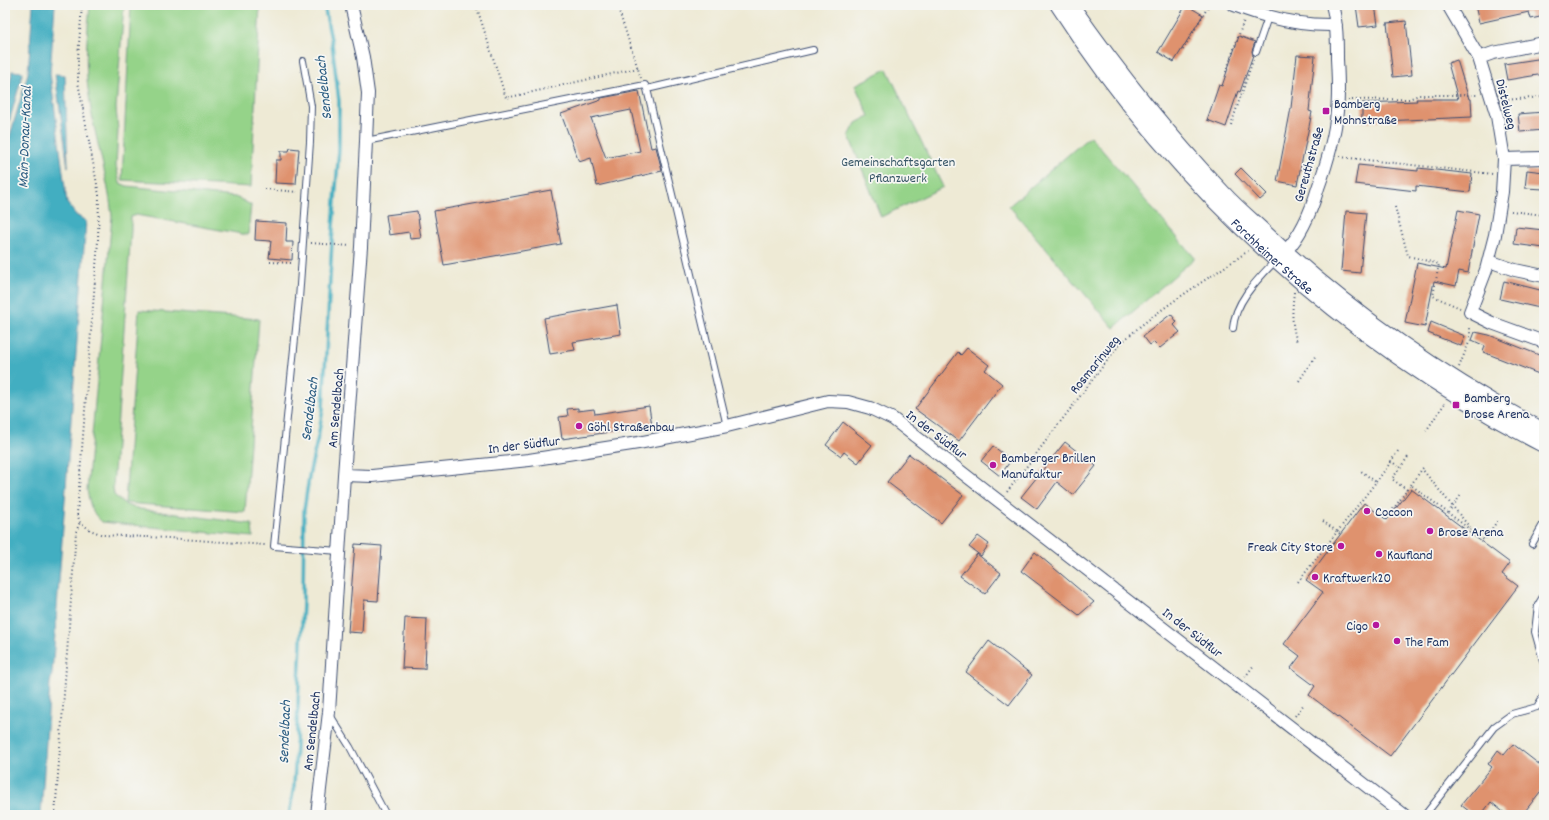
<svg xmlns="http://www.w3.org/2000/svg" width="1549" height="820" font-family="Dekko,sans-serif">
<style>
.green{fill:#95d389;stroke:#588174}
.water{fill:#42aec1;stroke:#2e6e90}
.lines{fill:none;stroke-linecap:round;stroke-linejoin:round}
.stream{stroke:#42aec1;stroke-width:3.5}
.building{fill:#df926e;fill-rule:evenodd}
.service-casing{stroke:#3b4b70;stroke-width:8}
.minor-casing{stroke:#3b4b70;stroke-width:14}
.tertiary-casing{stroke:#3b4b70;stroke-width:17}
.path{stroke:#3b4b70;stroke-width:2;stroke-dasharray:1 3;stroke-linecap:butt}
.service{stroke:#fff;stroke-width:6}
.minor{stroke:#fff;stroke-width:12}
.tertiary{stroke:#fff;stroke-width:15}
.poi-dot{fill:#b5179e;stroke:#f6f6f2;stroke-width:1.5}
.labels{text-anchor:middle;stroke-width:3.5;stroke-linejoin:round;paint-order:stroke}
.poi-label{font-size:14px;fill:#1b2f5e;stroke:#f6f6f2;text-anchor:start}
.street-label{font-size:14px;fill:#1b2f5e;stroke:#f6f6f2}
.park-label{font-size:14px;fill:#3a5869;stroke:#f6f6f2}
.water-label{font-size:15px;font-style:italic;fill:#295b81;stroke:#f6f6f2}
</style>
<rect width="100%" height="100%" fill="#f6f6f2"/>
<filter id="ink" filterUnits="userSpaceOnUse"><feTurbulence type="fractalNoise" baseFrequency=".025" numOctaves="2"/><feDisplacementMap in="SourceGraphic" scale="8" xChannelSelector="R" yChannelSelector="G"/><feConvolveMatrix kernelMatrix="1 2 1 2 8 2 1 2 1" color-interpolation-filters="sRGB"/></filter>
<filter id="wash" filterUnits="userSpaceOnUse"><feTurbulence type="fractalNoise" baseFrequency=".012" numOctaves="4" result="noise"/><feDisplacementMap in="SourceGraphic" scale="16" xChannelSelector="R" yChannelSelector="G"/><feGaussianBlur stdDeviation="0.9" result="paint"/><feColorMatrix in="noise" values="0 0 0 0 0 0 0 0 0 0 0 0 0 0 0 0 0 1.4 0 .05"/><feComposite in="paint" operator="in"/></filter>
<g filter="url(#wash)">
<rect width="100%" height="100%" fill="#eeead5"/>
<path class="green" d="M90,5H124L116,108L118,130L116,166L120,183L127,186L235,197L242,200L251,205L248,235L136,215L131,217V230L113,487L114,495L126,505L140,509L252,524L253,537L102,522C91,512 90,505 87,490L112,216C108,176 94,137 89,96C84,66 87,36 90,5Z
M131,5H260L251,187L122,180Z
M887,69L943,187L881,217L849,136L856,123L869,116L855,85Z
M1090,136L1195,258L1114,328L1009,206Z
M139,310L259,319L245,512L125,503Z"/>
<path class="water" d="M33,5H55L50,73L67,203L76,215L86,221L52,674L50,683L41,815H5V153L28,73Z
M12,71L23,72L5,137V117Z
M55,74L65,75L68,167Z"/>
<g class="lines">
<path class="stream" d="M289,815L294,786L303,602L304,510L310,471L318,437L323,409L332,241L339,148V101L332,44L324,5"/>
</g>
<g id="blocks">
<path class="building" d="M1186,5L1203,15L1174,62L1158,52Z
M1356,5H1375L1378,25L1359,27Z
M1475,5H1543L1544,16L1531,19L1529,12L1479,23Z
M1406,21L1412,75L1393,77L1387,23Z
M1239,36L1255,42L1252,51L1253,55L1240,92L1238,91L1226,127L1207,120L1219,85L1222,86Z
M1297,55L1315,56L1309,111L1312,112L1297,185L1277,181L1291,108Z
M1544,58V74L1507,80L1504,64Z
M1457,60L1469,99H1471L1472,117L1362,122V103L1417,101L1416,99H1458L1448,63Z
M639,91L651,148L656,147L662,171L597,186L591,158L579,162L561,114L601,100V98ZM631,110L640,151L606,158L591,118Z
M1544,112V130L1520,132L1518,114Z
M290,148L299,149L296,184L275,183L276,160H281V151H289Z
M1358,165L1418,171V168L1472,174L1470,192L1416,186V191L1355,184Z
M1241,168L1267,194L1260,200L1235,174Z
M1527,170L1544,172V189L1525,188Z
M551,190L561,244L444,265L434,211Z
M1458,210L1479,214L1468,273L1459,271L1456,286L1434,281L1425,327L1405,323L1417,263L1446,269Z
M417,211L421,238L410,239L409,232L389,235L386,215Z
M1346,211L1366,213L1360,273L1341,271Z
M256,221L287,223L286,242H293L292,260L269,258L271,241L255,240Z
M1516,227L1544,230V248L1514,244Z
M1504,281L1544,291V309L1500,299Z
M617,305L621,334L573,342L575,350L550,354L544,318Z
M1171,314L1177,322L1174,325L1180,332L1160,348L1154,342L1150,345L1143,336Z
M1431,322L1465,336L1461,346L1428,333Z
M1475,332L1489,335L1544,357V376L1483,352L1485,346L1472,340Z
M967,348L989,365L985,370L1002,384L959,441L915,409L958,352L961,355Z
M649,406L652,426L562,439L559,417L568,416L567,409L578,408V411L594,409L595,414Z
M843,422L872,445L858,463L844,452L841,456L826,445Z
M1065,442L1096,466L1073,495L1057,482L1037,509L1021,497Z
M993,446L1011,460L1000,476L981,461Z
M909,454L963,495L941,523L887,482Z
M1411,489L1510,563L1502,574L1518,586L1390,756L1309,695L1315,686L1291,668L1300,656L1284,644L1323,592L1306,580L1364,503L1387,520Z
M978,536L989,544L981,556L969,547Z
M355,544L382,546L378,601L364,600L362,633L348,632Z
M1035,552L1094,602L1079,615L1021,571Z
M977,554L1001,573L985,594L960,576Z
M405,618L427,619L425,669L402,668Z
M989,641L1032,675L1009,705L966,672Z
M1513,744L1544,768V787L1522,815H1507L1491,802L1481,815H1474L1461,805L1492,767L1488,764L1498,750L1504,755Z"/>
</g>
</g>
<g filter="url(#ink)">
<use href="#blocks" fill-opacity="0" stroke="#3b4b70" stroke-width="1"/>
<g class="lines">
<defs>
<path id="service" d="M1256,52L1268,17
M303,61L311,106L310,142L299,299L274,546L339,551
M366,141L645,85L647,89
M1233,328C1235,301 1258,279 1276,260
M727,426L647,89L813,50
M1532,544L1544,523
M1544,595L1538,605L1535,632L1544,664V679
M330,715L350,747L386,815
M1425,815L1494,727L1512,714L1537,707L1544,695"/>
<path id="minor" d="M1234,5C1267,18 1300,26 1336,25
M1448,5L1479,58L1497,116L1504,159L1502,192L1495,235L1486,270L1470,312L1492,323L1544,342
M1479,58L1493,53L1544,43
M1504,159L1544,158
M1285,252C1302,234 1311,212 1318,188C1327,163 1335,137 1337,111C1339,94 1338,77 1337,59C1337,41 1337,23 1332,5
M1489,261L1515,270L1544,276
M344,475L372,476L529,460L638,443L727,426L828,401L848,402L870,408L893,419L1404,815
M317,815L329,712L344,475L361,247L366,141L368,93L363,57L351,5"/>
<g id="tertiary">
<path id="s1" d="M1058,5C1178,191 1347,343 1544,445"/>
<path d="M1071,5C1117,71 1168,135 1223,193C1236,207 1250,219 1263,231C1347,311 1442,376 1544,431"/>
</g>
</defs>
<use href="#service" class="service-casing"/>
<use href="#minor" class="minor-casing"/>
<use href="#tertiary" class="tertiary-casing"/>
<path class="path" d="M82,5L78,57V82L99,195L98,241L77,514L80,522L90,530L103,535L168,538L265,545
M476,5L506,98L638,68
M617,5L641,78
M1183,50L1209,5
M1226,72L1244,20
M1348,100L1409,99L1419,95H1479
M1504,100L1544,97
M1231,125L1253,60
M1340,157L1493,174
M265,189L297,192
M1395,207L1408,256L1439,264L1433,296L1460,308
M1511,211L1544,215
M311,243L350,246
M270,262L292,263
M1294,292C1292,311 1291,323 1297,342
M1459,367L1470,340V326
M1299,381L1316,355
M1426,431L1445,403
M1398,451L1391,461L1400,468L1408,457
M1423,468L1422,469L1472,530
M1376,482L1391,462
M1411,485L1422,469
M1407,490L1411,485L1484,540L1498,520
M1007,492L1119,345C1158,308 1204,282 1248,251
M1448,513L1461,495
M1386,519L1407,490L1392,479L1400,468
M1323,521L1340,534
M1298,582L1376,482L1361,471
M1245,677L1254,665
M1295,716L1304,704
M55,815L76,532L80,522"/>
<use href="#service" class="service"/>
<use href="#minor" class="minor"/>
<use href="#tertiary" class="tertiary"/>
</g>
</g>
<g class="poi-dot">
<rect x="1322" y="107" width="8" height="8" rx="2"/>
<rect x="1452" y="401" width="8" height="8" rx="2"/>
<circle cx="579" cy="426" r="4"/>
<circle cx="993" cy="465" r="4"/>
<circle cx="1367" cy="511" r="4"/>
<circle cx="1430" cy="531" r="4"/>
<circle cx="1341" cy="546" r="4"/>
<circle cx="1379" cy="554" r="4"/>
<circle cx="1315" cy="577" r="4"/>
<circle cx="1376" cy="625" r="4"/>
<circle cx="1397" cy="641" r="4"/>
</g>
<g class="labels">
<g class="poi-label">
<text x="1334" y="108">Bamberg<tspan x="1334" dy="16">Mohnstraße</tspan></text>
<text x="1464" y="402">Bamberg<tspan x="1464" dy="16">Brose Arena</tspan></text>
<text x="587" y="431">Göhl Straßenbau</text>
<text x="1001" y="462">Bamberger Brillen<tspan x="1001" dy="16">Manufaktur</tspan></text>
<text x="1375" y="516">Cocoon</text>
<text x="1438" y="536">Brose Arena</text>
<text x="1333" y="551" text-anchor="end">Freak City Store</text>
<text x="1387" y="559">Kaufland</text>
<text x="1323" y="582">Kraftwerk20</text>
<text x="1368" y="630" text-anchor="end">Cigo</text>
<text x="1405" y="646">The Fam</text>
</g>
<g class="street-label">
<text transform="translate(1507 104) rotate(76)" y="5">Distelweg</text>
<text transform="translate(1308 164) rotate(-74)" y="5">Gereuthstraße</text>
<text dy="5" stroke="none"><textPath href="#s1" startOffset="331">Forchheimer Straße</textPath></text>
<text transform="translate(1094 364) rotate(-51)" y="5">Rosmarinweg</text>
<text transform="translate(335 408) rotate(-85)" y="5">Am Sendelbach</text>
<text transform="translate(937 434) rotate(37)" y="5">In der Südflur</text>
<text transform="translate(524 444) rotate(-7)" y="5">In der Südflur</text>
<text transform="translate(1193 632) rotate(38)" y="5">In der Südflur</text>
<text transform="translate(311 731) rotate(-84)" y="5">Am Sendelbach</text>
</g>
<g class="park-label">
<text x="898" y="166">Gemeinschaftsgarten<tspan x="898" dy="16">Pflanzwerk</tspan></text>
</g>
<g class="water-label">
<text transform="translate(323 88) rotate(-96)" y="5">Sendelbach</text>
<text transform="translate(24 137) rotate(-88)" y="5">Main-Donau-Kanal</text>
<text transform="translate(309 409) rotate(-83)" y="5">Sendelbach</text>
<text transform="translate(284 732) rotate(-88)" y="5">Sendelbach</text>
</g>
</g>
<rect width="1549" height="820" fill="none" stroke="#f6f6f2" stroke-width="20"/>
</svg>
